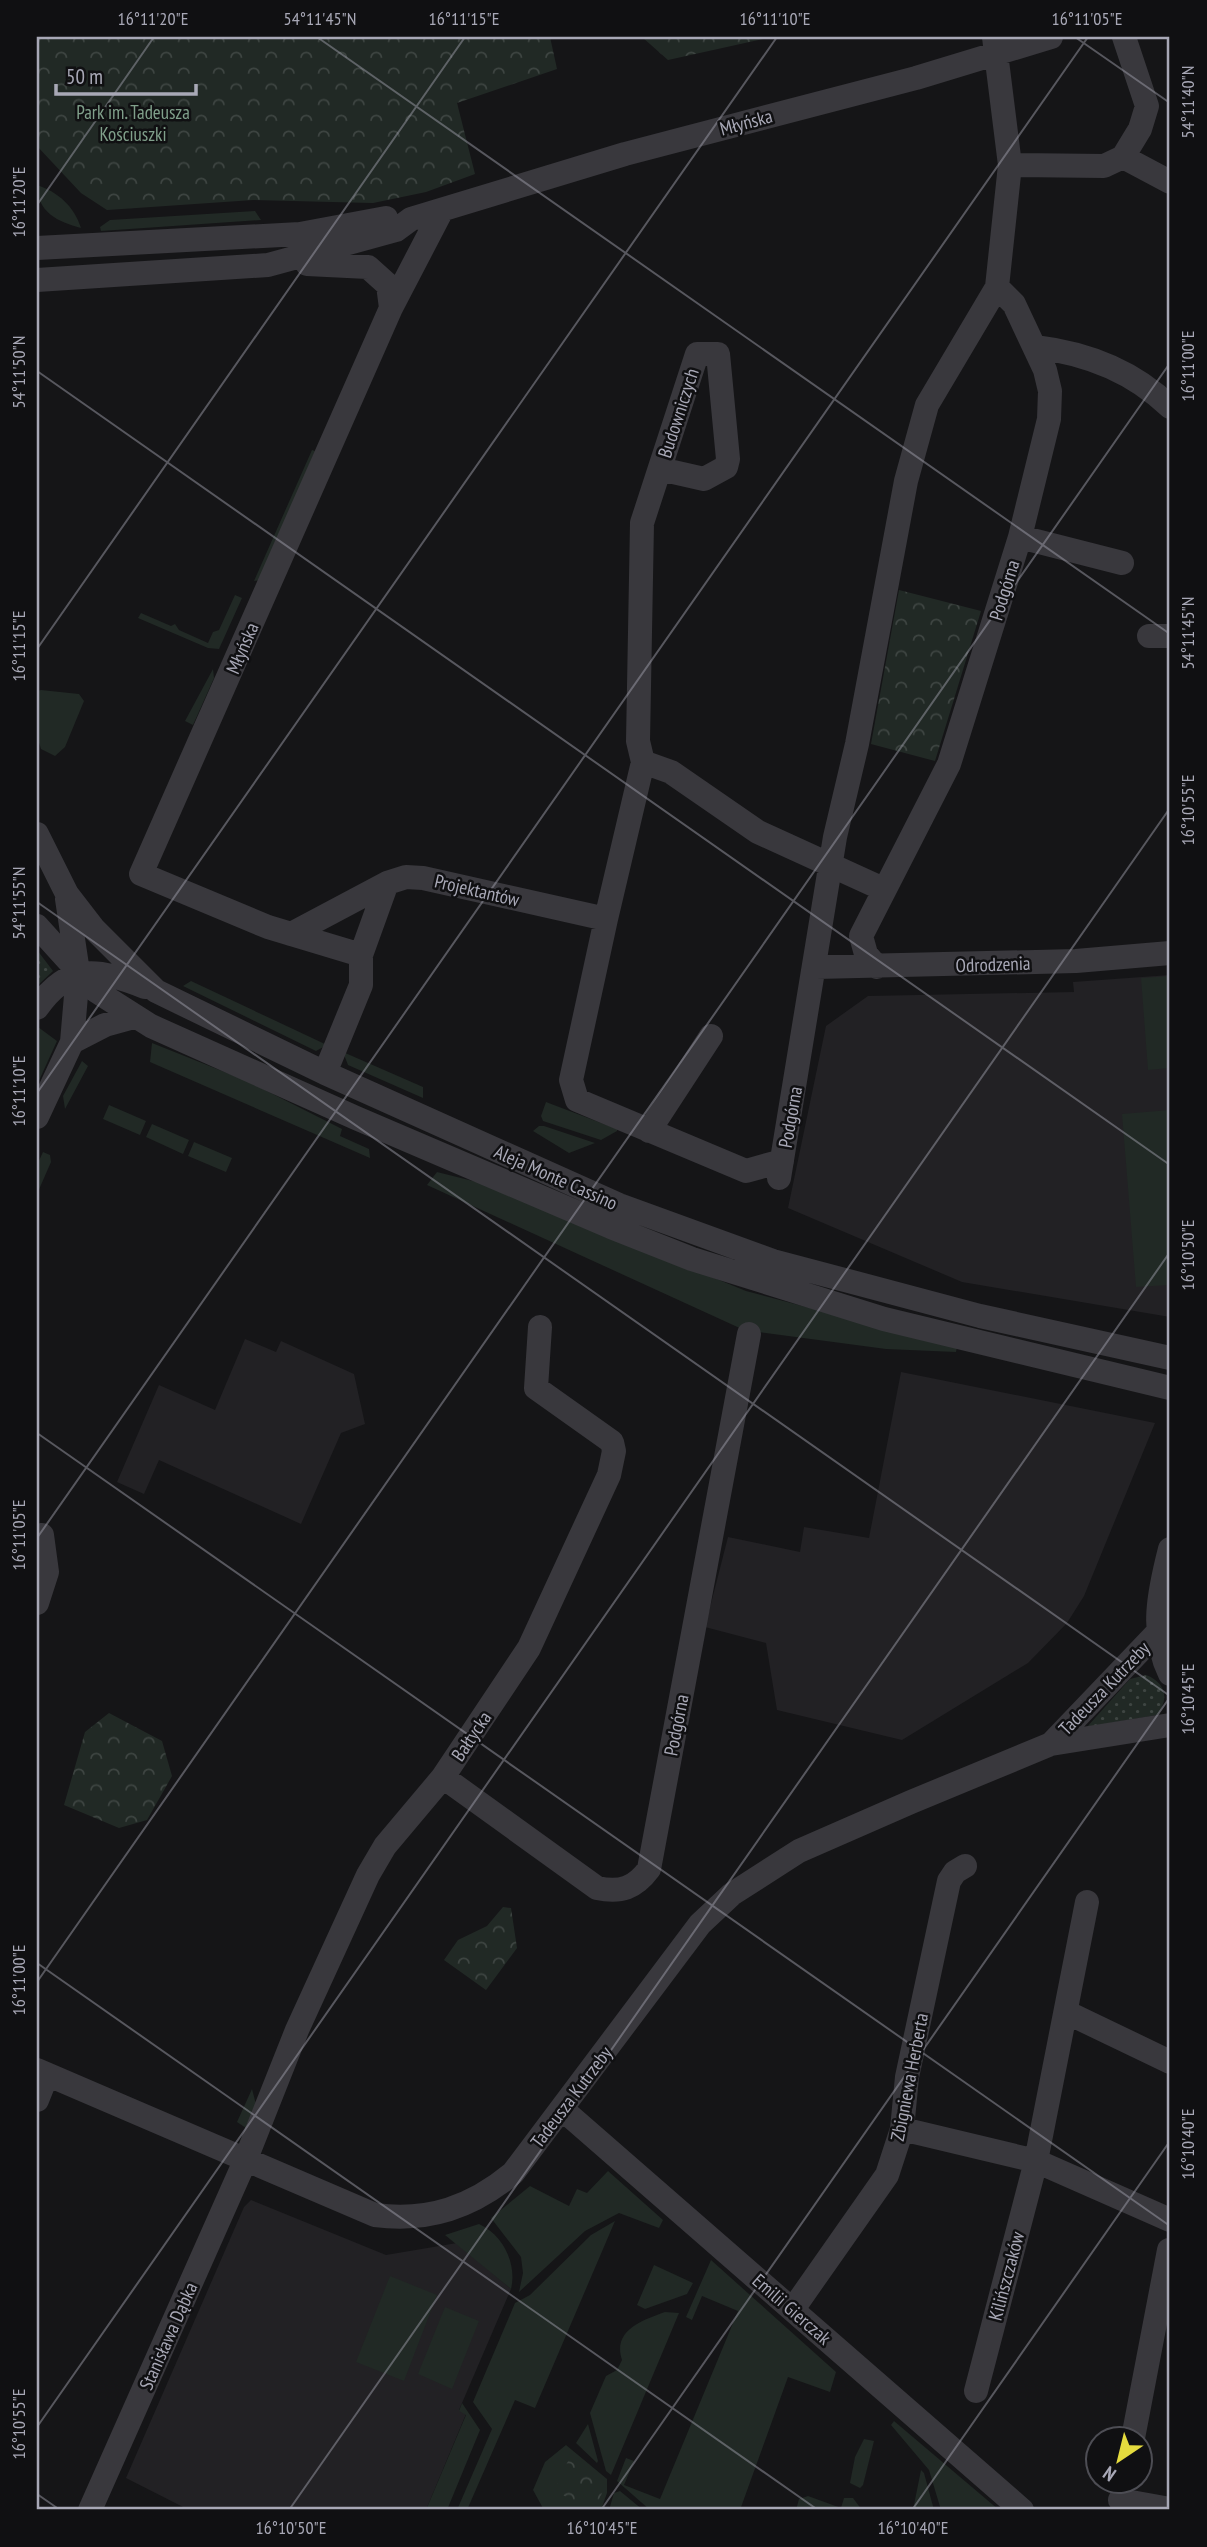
<svg xmlns="http://www.w3.org/2000/svg" width="1207" height="2547" font-family="'PT Sans Narrow',sans-serif">
<style>
.built{fill:#222124}
.grass{fill:#212925}
.park{fill:url(#park-crowns)}
.garden{fill:url(#garden-dots)}
.lines{fill:none;stroke-linecap:round;stroke-linejoin:round}
.minor{stroke:#39383d;stroke-width:24}
.ticks{fill:none;stroke:#a8a8b6;stroke-width:2;stroke-opacity:0.45}
.labels{text-anchor:middle;stroke-width:5;stroke-linejoin:round;paint-order:stroke}
.park-label{font-size:19px;fill:#80a08b;stroke:#101012}
.street-label{font-size:19px;fill:#a8a8b6;stroke:#101012}
.neatline{fill:none;stroke:#a8a8b6;stroke-width:2.5}
.ticks-label{font-size:18px;text-anchor:middle;fill:#a8a8b6}
</style>
<defs>
<pattern id="park-crowns" width="20" height="18" patternUnits="userSpaceOnUse" patternTransform="scale(1.75)"><rect width="20" height="18" fill="#212925"/><path d="M2 6a3 3 0 1 1 6 0M12 15a3 3 0 1 1 6 0" fill="none" stroke="#3e4542"/></pattern>
<pattern id="garden-dots" width="8" height="8" patternUnits="userSpaceOnUse" patternTransform="scale(1.75)"><rect width="8" height="8" fill="#212925"/><path d="M2 2h.1M6 6h.1" fill="none" stroke="#3e4542" stroke-width="1.8" stroke-linecap="round"/></pattern>
</defs>
<rect width="100%" height="100%" fill="#151517"/>
<path class="built" d="M1170,975V1317L962,1282L788,1208L826,1026L868,996L1074,992L1073,982Z
M245,1339L276,1352L281,1341L354,1374L365,1424L341,1433L301,1524L159,1460L144,1494L117,1482L159,1385L215,1410Z
M901,1372L1155,1423L1084,1596L1067,1623L1028,1663L902,1740L777,1710L766,1643L705,1627L728,1537L800,1552L804,1527L869,1538Z
M251,2200L386,2255L457,2243L511,2289L459,2410L466,2414L426,2510H189L126,2478L244,2207Z"/>
<path class="grass" d="M37,185C58,192 74,206 81,228C58,222 37,212 37,185Z
M255,211L261,220L101,231L100,227L110,220Z
M312,450L315,451L261,580L254,581Z
M235,595L242,598L219,649L208,648L138,618L141,613L171,626L175,624L179,630L208,643L213,632L219,630Z
M213,669L214,678L193,725L185,721Z
M41,690L79,694L84,701L65,747L55,756L41,749L37,736V691Z
M1170,976V1068L1148,1070L1141,978Z
M191,981L327,1045L316,1051L183,986Z
M38,1027L57,1041L37,1085V1030Z
M152,1043L247,1081L342,1129L340,1136L369,1149L370,1158L150,1062Z
M343,1052L423,1087V1098L348,1065Z
M82,1061L88,1066L65,1109L63,1096Z
M546,1102L617,1129V1131L601,1140L543,1121L541,1116Z
M109,1105L146,1121L140,1135L103,1119Z
M1170,1110V1285L1136,1287L1122,1114Z
M152,1124L189,1140L183,1154L146,1137Z
M539,1126H544L595,1143L569,1153L533,1131Z
M194,1142L232,1158L226,1172L188,1156Z
M43,1152L50,1155L51,1162L37,1194V1165Z
M437,1172L485,1184L746,1291L957,1347L956,1352L886,1349L744,1330L427,1185Z
M252,2089L257,2108L246,2128L237,2122Z
M608,2171L663,2220L659,2228L619,2213L585,2231L519,2292L523,2273L521,2257L491,2218L530,2186L569,2206L577,2189L587,2193Z
M615,2221L535,2408L515,2400L467,2510H457L492,2429L473,2402L515,2303L530,2295L591,2235Z
M479,2224C504,2235 517,2265 511,2289L445,2235Z
M711,2260L836,2372L830,2392L788,2377L740,2510H650L617,2481L626,2458L634,2461L624,2485L660,2499L738,2311L702,2296L692,2320L686,2317Z
M654,2265L693,2283L687,2294L645,2309L637,2305Z
M390,2276L437,2295L404,2381L356,2362Z
M445,2307L479,2321L452,2389L418,2374Z
M665,2312L679,2313L611,2475L606,2471L590,2413L606,2376L617,2370L622,2360C612,2330 643,2320 665,2312Z
M462,2403L480,2430L447,2510H426L466,2415L459,2411Z
M894,2421L999,2510H941L929,2470L891,2425Z
M588,2424L598,2461L597,2463L576,2443Z
M864,2439L874,2441L863,2485L860,2488L850,2483L855,2457Z
M566,2445L607,2479V2493L601,2510H582L574,2507L565,2510H544L533,2490L545,2462Z
M921,2470L924,2473L934,2510H913Z
M620,2491L643,2510H609L614,2493Z
M808,2496L841,2508L844,2498H853L862,2510H796L799,2499Z"/>
<path class="park" d="M37,37H550L557,69L457,103L475,174L426,192L373,203L253,200L107,210L81,193L37,146Z
M642,37H772L668,60Z
M899,590L981,611L935,761L871,744Z
M109,1713L162,1741L172,1776L147,1820L119,1828L64,1805L85,1732Z
M503,1907L511,1908L517,1948L486,1990L444,1960L458,1940L487,1926Z
M569,2459L599,2475L603,2491L594,2510L554,2491Z"/>
<path class="garden" d="M37,950L53,971L37,986Z
M1146,1675C1165,1682 1170,1699 1157,1715L1087,1727L1130,1679Z"/>
<g class="lines">
<path class="minor" d="M1123,157L1170,182
M1010,165L1104,166L1123,157L1140,129L1147,106L1124,37
M37,248L300,234L386,218
M307,264L368,267L388,285L391,308
M37,280L268,265L396,230L411,219L625,154L916,78L1051,37
M1035,347C1086,353 1133,371 1170,407
M1020,537L1122,563
M1149,636H1170
M643,762L671,772L758,832L883,889
M37,834L67,894L94,929L156,991L325,1073L619,1205L773,1261L980,1316L1170,1358
M606,919L571,1080L577,1100L746,1171L782,1161
M37,926L96,991L151,1026L356,1118L611,1227L692,1259L884,1319L1170,1388
M291,934L387,883
M361,955L268,927L141,874L391,308L442,210
M816,967L1076,961L1170,953
M877,967L866,954L861,936L949,764L1020,537L1049,419L1050,391L1045,370L1014,304L997,287
M37,1008C69,962 98,969 145,987
M72,1042L105,1025L134,1017
M325,1073L361,985V955L387,883L406,877L423,878L606,919L643,762L638,741L642,523L697,354H718L728,459L726,467L704,479L660,469
M37,1117L72,1042L78,972L67,899
M649,1131L711,1036
M779,1178L835,837L857,744L906,481L927,405L997,287L1010,165L994,37
M1170,1549C1159,1592 1150,1633 1170,1674
M37,1603L47,1572L42,1535
M1051,1744L1157,1633
M443,1777L597,1888C621,1893 635,1888 649,1869L749,1334
M1066,2012L1170,2062
M37,2070L375,2215C429,2222 472,2207 513,2173L700,1924L732,1894L799,1851L911,1802L1051,1744L1170,1725
M37,2100L47,2075
M562,2109L1022,2510
M902,2129L1036,2161L1170,2220
M793,2309L887,2175L902,2129L907,2077L949,1881L955,1872L965,1866
M976,2391L1036,2161L1087,1902
M1133,2438L1169,2250
M1120,2500L1170,2509
M90,2510L245,2161L297,2030L368,1875L385,1846L443,1777L529,1648L609,1475L614,1451L612,1442L536,1388L540,1327"/>
</g>
<path class="ticks" d="M317,37L1170,634M1075,37L1170,103M37,205L154,37M37,371L1170,1165M37,649L465,37M37,902L1170,1696M37,1093L777,37M37,1433L1170,2226M37,1538L1088,37M37,1963L818,2510M37,1982L1170,363M37,2427L1170,808M37,2494L60,2510M289,2510L1170,1252M601,2510L1170,1697M912,2510L1170,2141"/>
<g class="labels">
<g class="park-label">
<text x="133" y="119">Park im. Tadeusza<tspan x="133" dy="22">Kościuszki</tspan></text>
</g>
<g class="street-label">
<text transform="translate(746 122) rotate(-15)" y="7">Młyńska</text>
<text transform="translate(678 413) rotate(-72)" y="7">Budowniczych</text>
<text transform="translate(1004 590) rotate(-73)" y="7">Podgórna</text>
<text transform="translate(242 648) rotate(-67)" y="7">Młyńska</text>
<text transform="translate(477 890) rotate(13)" y="7">Projektantów</text>
<text transform="translate(993 964) rotate(-2)" y="7">Odrodzenia</text>
<text transform="translate(790 1117) rotate(-80)" y="7">Podgórna</text>
<text transform="translate(556 1177) rotate(24)" y="7">Aleja Monte Cassino</text>
<text transform="translate(1104 1688) rotate(-46)" y="7">Tadeusza Kutrzeby</text>
<text transform="translate(676 1725) rotate(-79)" y="7">Podgórna</text>
<text transform="translate(471 1736) rotate(-56)" y="7">Bałtycka</text>
<text transform="translate(909 2077) rotate(-79)" y="7">Zbigniewa Herberta</text>
<text transform="translate(571 2097) rotate(-53)" y="7">Tadeusza Kutrzeby</text>
<text transform="translate(1006 2276) rotate(-75)" y="7">Kilińszczaków</text>
<text transform="translate(792 2309) rotate(41)" y="7">Emilii Gierczak</text>
<text transform="translate(168 2336) rotate(-66)" y="7">Stanisława Dąbka</text>
</g>
</g>
<rect width="1207" height="2547" fill="none" stroke="#101012" stroke-width="77"/>
<g transform="translate(1119 2460) rotate(215)"><circle r="33" fill="#101012" stroke="#4d4d54" stroke-width="2"/>
<path d="M0-5L12 26L0 18L-12 26Z" fill="#e5db3e"/>
<text y="-10" font-size="19" font-weight="bold" text-anchor="middle" fill="#a8a8b6">N</text>
</g>
<path d="M56 84v10h140v-10" fill="none" stroke="#a8a8b6" stroke-width="3.5"/>
<text x="66" y="84" font-size="21" fill="#a8a8b6" stroke="#101012" stroke-width="5" paint-order="stroke">50 m</text>
<rect x="38" y="38" width="1130" height="2470" class="neatline"/>
<g class="ticks-label">
<text x="153" y="25">16°11'20"E</text>
<text x="320" y="25">54°11'45"N</text>
<text x="464" y="25">16°11'15"E</text>
<text x="775" y="25">16°11'10"E</text>
<text x="1087" y="25">16°11'05"E</text>
<text transform="translate(1188 102) rotate(-90)" y="6">54°11'40"N</text>
<text transform="translate(19 202) rotate(-90)" y="6">16°11'20"E</text>
<text transform="translate(1188 366) rotate(-90)" y="6">16°11'00"E</text>
<text transform="translate(19 372) rotate(-90)" y="6">54°11'50"N</text>
<text transform="translate(1188 633) rotate(-90)" y="6">54°11'45"N</text>
<text transform="translate(19 646) rotate(-90)" y="6">16°11'15"E</text>
<text transform="translate(1188 810) rotate(-90)" y="6">16°10'55"E</text>
<text transform="translate(19 903) rotate(-90)" y="6">54°11'55"N</text>
<text transform="translate(19 1091) rotate(-90)" y="6">16°11'10"E</text>
<text transform="translate(1188 1255) rotate(-90)" y="6">16°10'50"E</text>
<text transform="translate(19 1535) rotate(-90)" y="6">16°11'05"E</text>
<text transform="translate(1188 1699) rotate(-90)" y="6">16°10'45"E</text>
<text transform="translate(19 1980) rotate(-90)" y="6">16°11'00"E</text>
<text transform="translate(1188 2144) rotate(-90)" y="6">16°10'40"E</text>
<text transform="translate(19 2424) rotate(-90)" y="6">16°10'55"E</text>
<text x="291" y="2534">16°10'50"E</text>
<text x="602" y="2534">16°10'45"E</text>
<text x="913" y="2534">16°10'40"E</text>
</g>
</svg>
